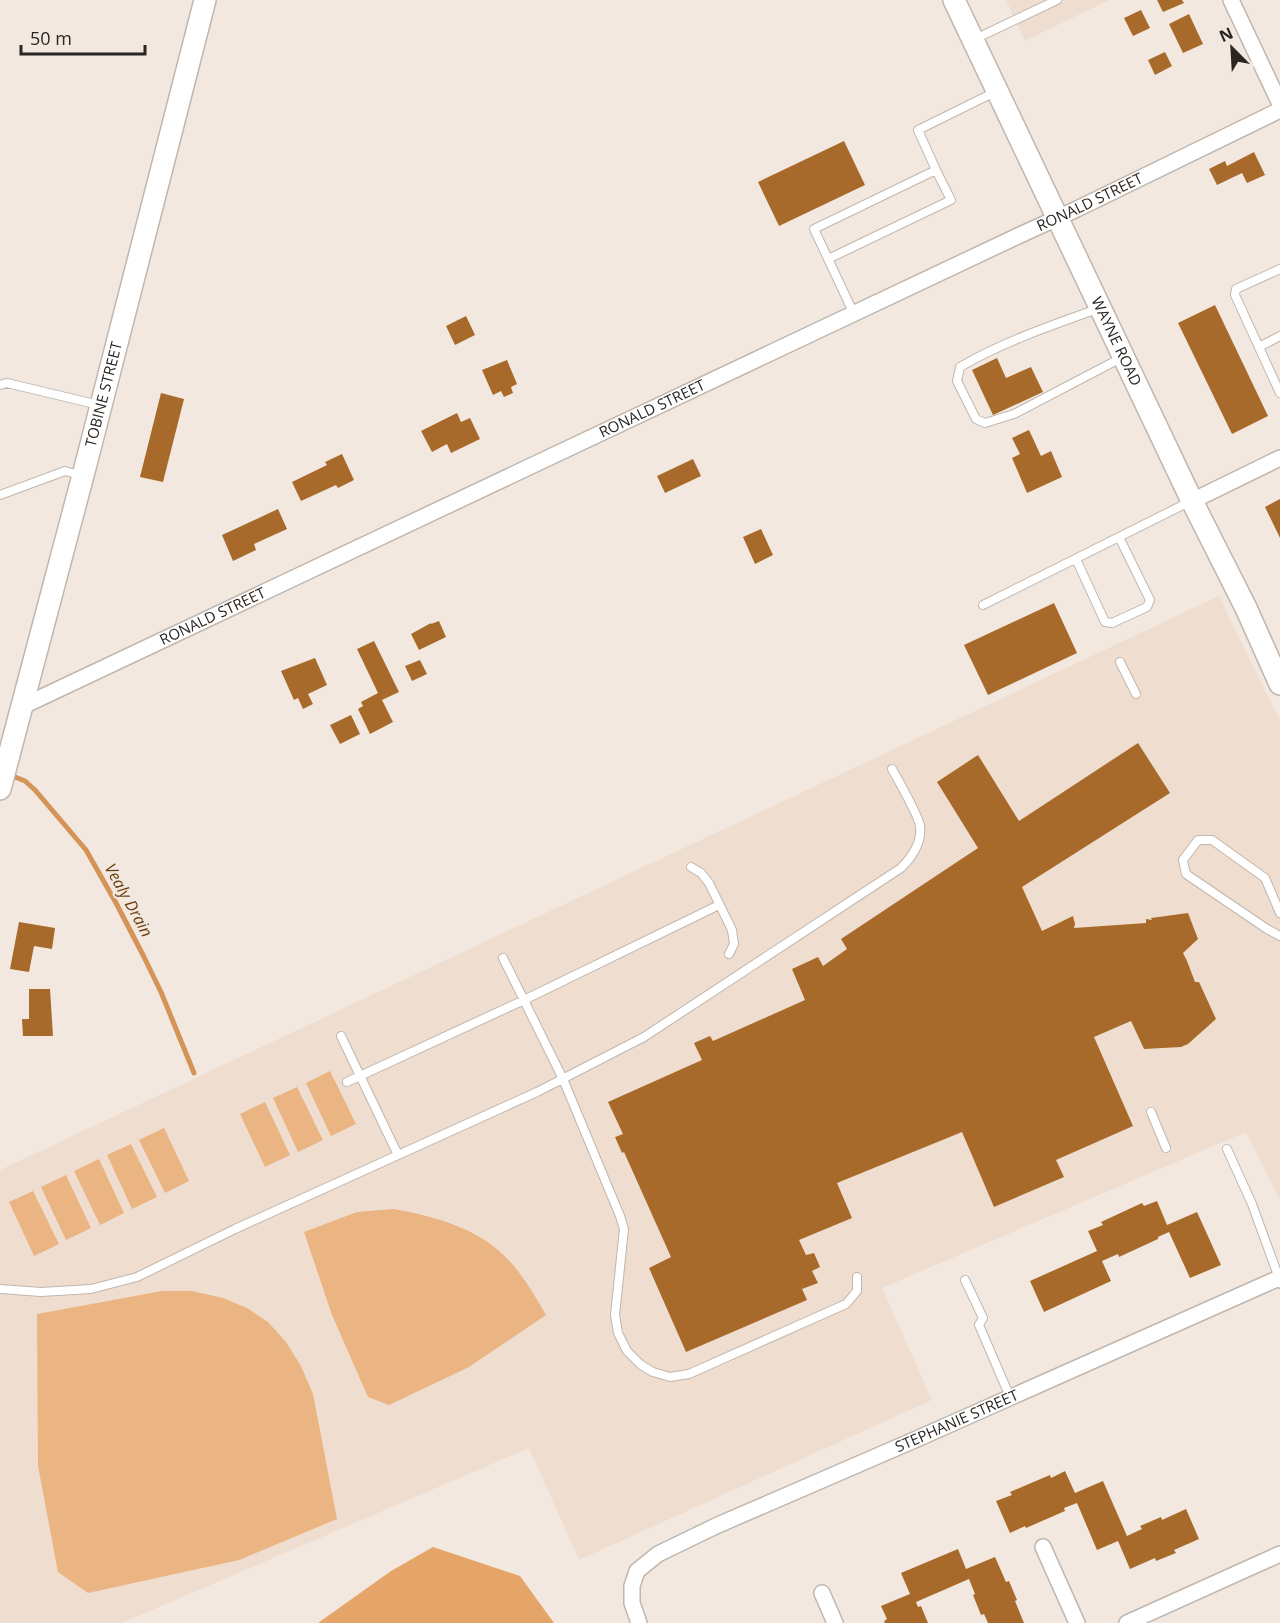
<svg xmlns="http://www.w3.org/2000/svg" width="1280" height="1623" font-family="'Open Sans',sans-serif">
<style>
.built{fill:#efdecf}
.green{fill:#ebb483}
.forest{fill:#e6a568}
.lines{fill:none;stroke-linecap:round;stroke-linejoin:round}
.stream{stroke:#d49457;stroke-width:5}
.building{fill:#a76a2b}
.lane-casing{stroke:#c0b6ad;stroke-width:10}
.street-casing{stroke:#c0b6ad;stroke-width:18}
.secondary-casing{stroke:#c0b6ad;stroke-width:24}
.lane{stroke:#fff;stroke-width:8}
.street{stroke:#fff;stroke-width:15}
.secondary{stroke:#fff;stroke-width:21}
.labels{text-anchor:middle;stroke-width:4.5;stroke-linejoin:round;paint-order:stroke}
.street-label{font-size:15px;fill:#292522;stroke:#f3e8df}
.water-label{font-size:16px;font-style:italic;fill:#693e0f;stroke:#f3e8df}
</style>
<rect width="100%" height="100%" fill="#f3e8df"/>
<path class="built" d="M1006,0H1109L1025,41Z
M1219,596L1280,721V1200L1246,1132L882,1288L932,1400L579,1560L529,1448L122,1623H0V1170Z"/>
<path class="green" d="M330,1071L356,1124L331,1136L306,1083Z
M297,1087L323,1140L298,1152L273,1098Z
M265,1102L290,1155L265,1167L240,1114Z
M164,1128L189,1181L165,1193L139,1140Z
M131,1144L157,1197L132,1209L107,1155Z
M99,1159L124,1213L100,1225L74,1171Z
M66,1175L91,1228L66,1240L41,1187Z
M33,1191L59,1244L34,1256L9,1202Z
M394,1209C437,1217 483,1229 513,1265C526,1280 536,1298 546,1315L469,1367L389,1405L368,1397L332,1315L304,1232L357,1212Z
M162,1291H192L223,1298L247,1308L268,1322L286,1342L301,1366L313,1394L337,1519L239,1560L88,1593L58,1572L38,1466L37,1314Z"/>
<path class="forest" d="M433,1547L520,1576L554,1623H318L391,1571Z"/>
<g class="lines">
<path class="stream" d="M10,775L25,781L35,790L86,850L116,903L143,955L161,992L194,1073"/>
</g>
<path class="building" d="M1157,0H1182L1184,3L1163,12Z
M1141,10L1150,28L1133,36L1124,18Z
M1189,14L1203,44L1183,53L1169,24Z
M1165,52L1172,66L1155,75L1148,60Z
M844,141L865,185L779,226L758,182Z
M1254,152L1265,175L1247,183L1242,173L1217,185L1209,169L1225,161L1227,166Z
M1215,305L1268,416L1232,434L1178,323Z
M466,316L475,335L455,345L446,326Z
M997,358L1006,378L1031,367L1043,392L993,415L972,370Z
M507,360L517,384L511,387L513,393L504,397L501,391L493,395L482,370Z
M161,393L184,399L163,482L140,477Z
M457,413L461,422L470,418L480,439L451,453L447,444L432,452L421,431Z
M1029,430L1041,456L1051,451L1062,477L1027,493L1012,458L1020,454L1012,438Z
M342,454L354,480L338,488L336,485L301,501L292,482L327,465L325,462Z
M693,459L701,476L665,493L657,476Z
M1280,499V538L1265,507Z
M278,509L287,529L254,544L256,550L233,561L222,535Z
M761,529L773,555L755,564L743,537Z
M1054,603L1077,653L988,695L964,645Z
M439,621L446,637L419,650L411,634L431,623V624Z
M374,641L399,692L382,700L393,722L370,734L358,709L363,706L361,702L378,693L357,649Z
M315,658L327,685L308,694L313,704L303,709L298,698L294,700L281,671Z
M420,660L427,674L412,681L405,666Z
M351,715L360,734L340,744L330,725Z
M1138,743L1170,793L1022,887L1042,931L1073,916L1075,924L1074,928L1146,923V919L1152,920L1151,918L1188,913L1198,939L1183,953L1187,961L1195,982H1199L1216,1019L1188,1044L1181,1047L1144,1049L1131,1021L1094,1037L1133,1126L1056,1160L1064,1177L994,1207L962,1132L837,1183L852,1218L799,1240L806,1255L814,1253L820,1267L812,1271L818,1283L802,1289L807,1300L686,1352L649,1268L671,1257L624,1152L622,1153L615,1137L623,1134L608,1102L702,1060L694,1043L710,1036L713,1041L805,1000L792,969L818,957L823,966L847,949L841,939L978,848L937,782L978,755L1019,821Z
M19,922L55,928L52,949L34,946L29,972L10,969Z
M29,989H50L53,1036H23L22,1019H29Z
M1157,1201L1167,1225L1197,1212L1221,1265L1190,1278L1169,1232L1158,1237V1239L1119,1257L1118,1254L1102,1261L1111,1281L1044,1312L1030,1281L1097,1251L1088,1231L1103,1225L1101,1222L1142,1203L1144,1206Z
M1065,1471L1075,1493L1103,1481L1127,1536L1142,1529L1140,1526L1161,1517L1162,1520L1186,1509L1199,1539L1174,1550L1176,1553L1156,1561L1155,1558L1130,1569L1118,1541L1097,1550L1077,1503L1064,1508L1065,1511L1026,1528L1025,1526L1010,1533L996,1501L1012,1495L1010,1492L1050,1475L1051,1478Z
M958,1549L966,1569L995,1557L1006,1582L1009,1581L1017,1600L1015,1601L1024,1623H988L984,1614L981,1615L973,1595L975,1594L969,1579L916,1602L918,1607L921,1606L928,1623H885L884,1621L887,1619L881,1606L910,1594L901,1573Z"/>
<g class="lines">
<defs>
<path id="lane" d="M975,39L1057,0
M828,259L951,200L936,170
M1280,269L1236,289L1235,295L1280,393
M1100,308C1052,325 1003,342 960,367L957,381L976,419L985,423L1014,414L1123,357
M854,314L814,229L936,170L918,130L995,92
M1259,347L1280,336
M0,385L7,383L99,405
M0,495L65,471L80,475
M1076,559L1105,622L1112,623L1147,607L1150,600L1119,537
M983,605L1191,501
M1120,662L1136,694
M691,867L701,873L709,883L732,930L734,944L729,954
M1280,913L1265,878L1212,840H1198L1183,860L1186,874L1267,929L1280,936
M503,958L563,1079L620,1216L624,1229L615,1315L618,1333L627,1351L641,1365L653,1372L670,1377L689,1374L846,1304L857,1291V1277
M341,1036L398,1155
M347,1082L524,1000L719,905
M1151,1112L1166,1148
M1227,1149L1252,1204L1279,1278
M965,1280L983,1318L979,1325L1010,1397
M0,1289L41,1292L91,1289L137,1277L235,1229L537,1092L644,1037L901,868C912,857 922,842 920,826C918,814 899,782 892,769"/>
<g id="street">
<path d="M1231,0L1280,104"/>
<path d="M1192,501L1280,458"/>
<path id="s1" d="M21,707L1020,235L1077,209L1280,110"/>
<path d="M1043,1547L1077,1623"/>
<path d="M822,1593L835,1623"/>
<path id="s2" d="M639,1623L632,1603V1586L637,1571L658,1554L718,1525L919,1438L1279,1278L1280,1280"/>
<path d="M1127,1623L1280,1554"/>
</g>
<g id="secondary">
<path id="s3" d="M954,0L1192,501L1246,608L1280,684"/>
<path id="s4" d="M0,789L86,464L205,0"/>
</g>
</defs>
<use href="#lane" class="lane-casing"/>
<use href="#street" class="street-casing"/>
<use href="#secondary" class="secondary-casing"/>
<use href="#lane" class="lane"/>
<use href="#street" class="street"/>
<use href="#secondary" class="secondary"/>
</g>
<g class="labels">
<g class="street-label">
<text dy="5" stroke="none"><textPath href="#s1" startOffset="1182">RONALD STREET</textPath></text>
<text dy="5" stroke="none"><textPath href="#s3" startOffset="378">WAYNE ROAD</textPath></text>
<text dy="5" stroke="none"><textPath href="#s4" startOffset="408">TOBINE STREET</textPath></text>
<text dy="5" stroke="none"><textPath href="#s1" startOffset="698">RONALD STREET</textPath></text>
<text dy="5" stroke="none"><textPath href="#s1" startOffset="212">RONALD STREET</textPath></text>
<text dy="5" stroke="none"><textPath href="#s2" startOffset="408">STEPHANIE STREET</textPath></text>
</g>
<g class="water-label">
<text transform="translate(129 900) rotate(61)" y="6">Vealy Drain</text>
</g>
</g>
<g transform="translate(1232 48) rotate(336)" stroke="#f3e8df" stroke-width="4.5" paint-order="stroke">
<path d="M0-4.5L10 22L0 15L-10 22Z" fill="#292522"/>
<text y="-9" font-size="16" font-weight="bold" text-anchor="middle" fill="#292522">N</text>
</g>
<path d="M21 45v9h124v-9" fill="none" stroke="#292522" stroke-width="3"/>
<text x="30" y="45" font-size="18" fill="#292522" stroke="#f3e8df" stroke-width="4.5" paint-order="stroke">50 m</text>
</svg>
